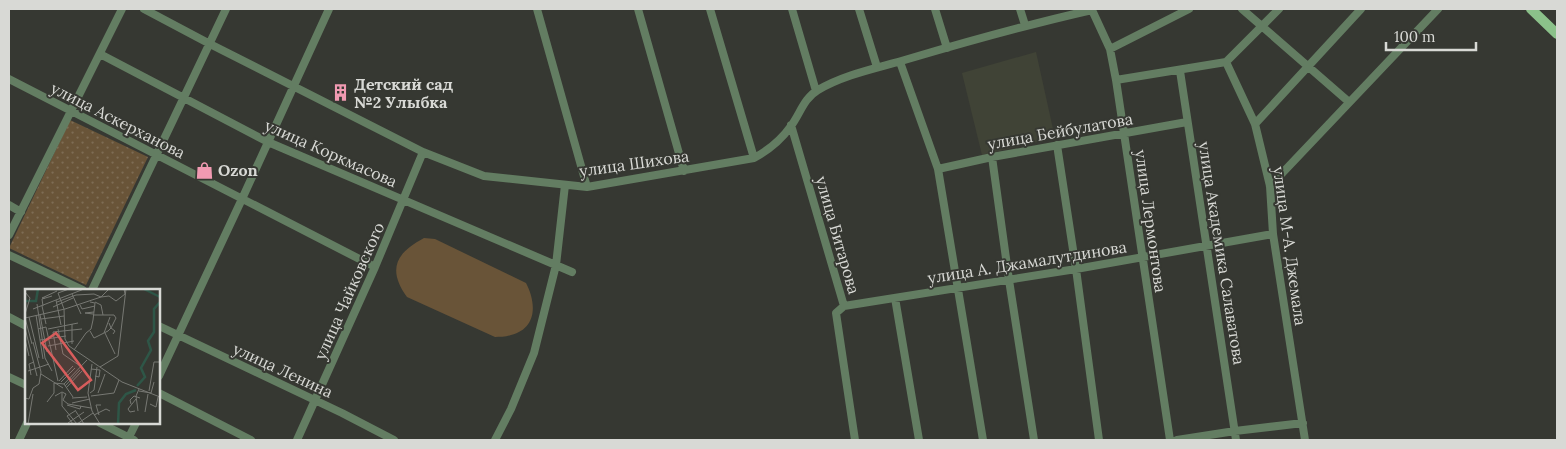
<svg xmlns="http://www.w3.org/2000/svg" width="1566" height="449" font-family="Lora,serif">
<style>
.built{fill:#404336}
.green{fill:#695438}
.park{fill:url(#park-dots)}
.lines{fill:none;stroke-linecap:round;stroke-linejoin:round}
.minor{stroke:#637d62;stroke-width:8}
.major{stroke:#8bc18a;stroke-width:10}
.labels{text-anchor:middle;stroke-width:4;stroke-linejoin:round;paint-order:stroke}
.poi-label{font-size:16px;font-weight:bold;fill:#d8d9d5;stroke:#363832;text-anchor:start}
.street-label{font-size:16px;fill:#d8d9d5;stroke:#363832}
.inset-river{fill:none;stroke:#2e5647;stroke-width:2.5}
.inset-road{fill:none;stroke:#777873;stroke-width:1}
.view{fill:#d75d5c;fill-opacity:0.15;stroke:#d75d5c;stroke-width:2.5}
.inset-edge{fill:none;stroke:#d8d9d5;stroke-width:2.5}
</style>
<defs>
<pattern id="park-dots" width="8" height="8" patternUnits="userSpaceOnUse" patternTransform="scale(1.25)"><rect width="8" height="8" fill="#695438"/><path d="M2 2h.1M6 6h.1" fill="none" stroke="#7e6c54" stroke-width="1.8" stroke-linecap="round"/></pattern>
</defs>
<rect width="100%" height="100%" fill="#363832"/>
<path class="built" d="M1036,52L1055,138L982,155L962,73Z"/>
<path class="green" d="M424,238L435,239L526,283C536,302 538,328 511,335C506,337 500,337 495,337L407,297C387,269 396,253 424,238Z"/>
<path class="park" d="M70,120L148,157L86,285L9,248Z"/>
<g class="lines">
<path class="minor" d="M144,9L210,44L423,152L484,176L587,187L754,158C769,150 781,140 791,126C800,114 804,98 818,90C845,74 878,68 908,59C969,41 1030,24 1092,10
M537,9L587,187
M638,9L684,171
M710,9L754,158
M792,9L816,91
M859,9L877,67
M935,9L947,48
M1020,9L1025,25
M1242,9L1349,102
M1092,10L1110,49L1116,80L1170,440
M1110,49L1189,9
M100,54L268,142L572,272
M900,62L938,169L983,440
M1226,62L1255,124L1270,186L1273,234L1305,440
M1180,71L1236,440
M9,79L375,267
M1116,80L1226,62L1279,9
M1255,124L1361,9
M791,125L844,306L836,313L855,440
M1057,145L1076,269L1099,440
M992,157L1009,280L1034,440
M938,169L992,157L1187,122
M1270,186L1438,9
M9,205L21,212
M9,235L122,9
M9,255L83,290
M92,290L226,9
M895,298L919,440
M844,306L1076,269L1273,234
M9,317L26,326
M159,326L342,413L394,440
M159,376L242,199L329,9
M9,377L26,385
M159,393L251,440
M100,423L134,440
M129,437L136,423
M19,440L27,423
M297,440L375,267L423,152
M495,440L511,409L534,353L556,265L565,185
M1177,440L1235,431L1303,423"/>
<path class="major" d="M1531,9L1557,34"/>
</g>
<defs>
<symbol id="building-bare" viewBox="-9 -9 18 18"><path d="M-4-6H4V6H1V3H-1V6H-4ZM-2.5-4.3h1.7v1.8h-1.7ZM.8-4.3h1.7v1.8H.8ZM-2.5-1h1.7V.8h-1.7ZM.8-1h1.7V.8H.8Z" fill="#f19ab2" stroke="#363832" stroke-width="2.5" paint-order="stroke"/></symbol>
<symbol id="shop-bare" viewBox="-9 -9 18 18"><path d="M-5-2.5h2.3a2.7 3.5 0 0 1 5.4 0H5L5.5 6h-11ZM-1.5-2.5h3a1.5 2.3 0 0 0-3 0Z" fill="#f19ab2" stroke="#363832" stroke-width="2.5" paint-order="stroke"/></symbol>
</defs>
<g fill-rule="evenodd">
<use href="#building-bare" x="328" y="80" width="25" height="25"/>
<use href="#shop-bare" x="192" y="158" width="25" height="25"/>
</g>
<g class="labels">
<g class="poi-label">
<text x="354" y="90">Детский сад<tspan x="354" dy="18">№2 Улыбка</tspan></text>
<text x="218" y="176">Ozon</text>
</g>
<g class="street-label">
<text transform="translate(118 120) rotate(27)" y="6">улица Аскерханова</text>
<text transform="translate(1060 131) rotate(-10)" y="6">улица Бейбулатова</text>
<text transform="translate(331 153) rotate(24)" y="6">улица Коркмасова</text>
<text transform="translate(634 163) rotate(-8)" y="6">улица Шихова</text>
<text transform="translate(1151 221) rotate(82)" y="6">улица Лермонтова</text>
<text transform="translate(838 235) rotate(74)" y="6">улица Битарова</text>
<text transform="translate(1290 246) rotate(82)" y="6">улица М-А. Джемала</text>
<text transform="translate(1222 253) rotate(81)" y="6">улица Академика Салаватова</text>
<text transform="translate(1027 262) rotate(-9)" y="6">улица А. Джамалутдинова</text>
<text transform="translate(349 291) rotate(-66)" y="6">улица Чайковского</text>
<text transform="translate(283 370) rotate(25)" y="6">улица Ленина</text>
</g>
</g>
<g transform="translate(25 289)">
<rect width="135" height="135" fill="#363832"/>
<path class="inset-river" d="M119,0L135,8M0,12H11L13,0M112,97L120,88L116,79L126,61L123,52L129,43V20L135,13M93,135L94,114L101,105L111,101"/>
<path class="inset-road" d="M0,3L5,9L0,25M47,5L56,25M69,5L76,8L84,0M20,9H17L32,2M31,11L36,36M32,13L51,6L69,5M70,13L76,16L78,26M12,15L20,69L27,82M55,16L57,20L70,17M17,17L21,35M18,17L17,10L27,7M28,18L48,9M8,20L59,0M39,20L33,4L44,0M39,20L40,50L44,57L97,93L135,108M68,25L60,24L69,23M11,26L18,70M15,26L22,63M68,26H89L91,29L86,39L90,42L88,45M4,28L14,69M0,29L7,55M0,29L40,20L76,8L84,7L91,12L100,5L99,0M16,30L39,27M47,35V55M0,39L12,87M13,40L21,38L33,92M23,40L53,34M33,40L38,65L55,77M65,42L69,49L83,42L86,39L84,34M61,44L66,40L68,31L70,14L65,13M79,44L85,28M80,44L90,65M0,50L4,67M15,51L41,47M23,57L49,52M31,61L28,43L57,40M49,61L61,44M67,75L63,104L67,122L75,135M75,78L93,67L101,0M66,80L75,81L74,88L70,87M3,82L24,75M16,85L38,99M6,86L4,75L9,73M34,92L48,77M36,93L50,79M29,94L39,95L48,108M39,95L62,71M40,97L55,81M41,99L57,82M114,102L126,104L129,93M124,102L129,73H135M37,104V117L52,135M65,104L69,101L72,78M73,104L80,85M30,107L37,103L41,105L38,111L43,115L66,119M66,107L89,104L94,91M0,109L4,110L8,99L14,95L16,83L8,53M47,109L62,108M22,113L29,104V94M47,114L65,110M106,115L105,111L109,107L115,109M125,115L131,118L133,108M42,116L55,120L56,117M50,121L59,135M110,122L105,123L103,120L111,110M113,122L111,107L114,100M120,123L123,105M69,126L81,120L85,122M74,126L71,116H76M43,134L59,123M3,135L8,105M48,135L42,127L50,122M52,135L68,124"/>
<path class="view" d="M31,44L66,91L53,101L17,54Z"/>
<rect width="135" height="135" class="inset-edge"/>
</g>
<rect width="1566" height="449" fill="none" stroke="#d8d9d5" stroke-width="20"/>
<path d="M1386 42v8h90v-8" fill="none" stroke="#d8d9d5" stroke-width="2.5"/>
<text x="1394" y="42" font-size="15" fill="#d8d9d5" stroke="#363832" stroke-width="4" paint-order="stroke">100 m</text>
</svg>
